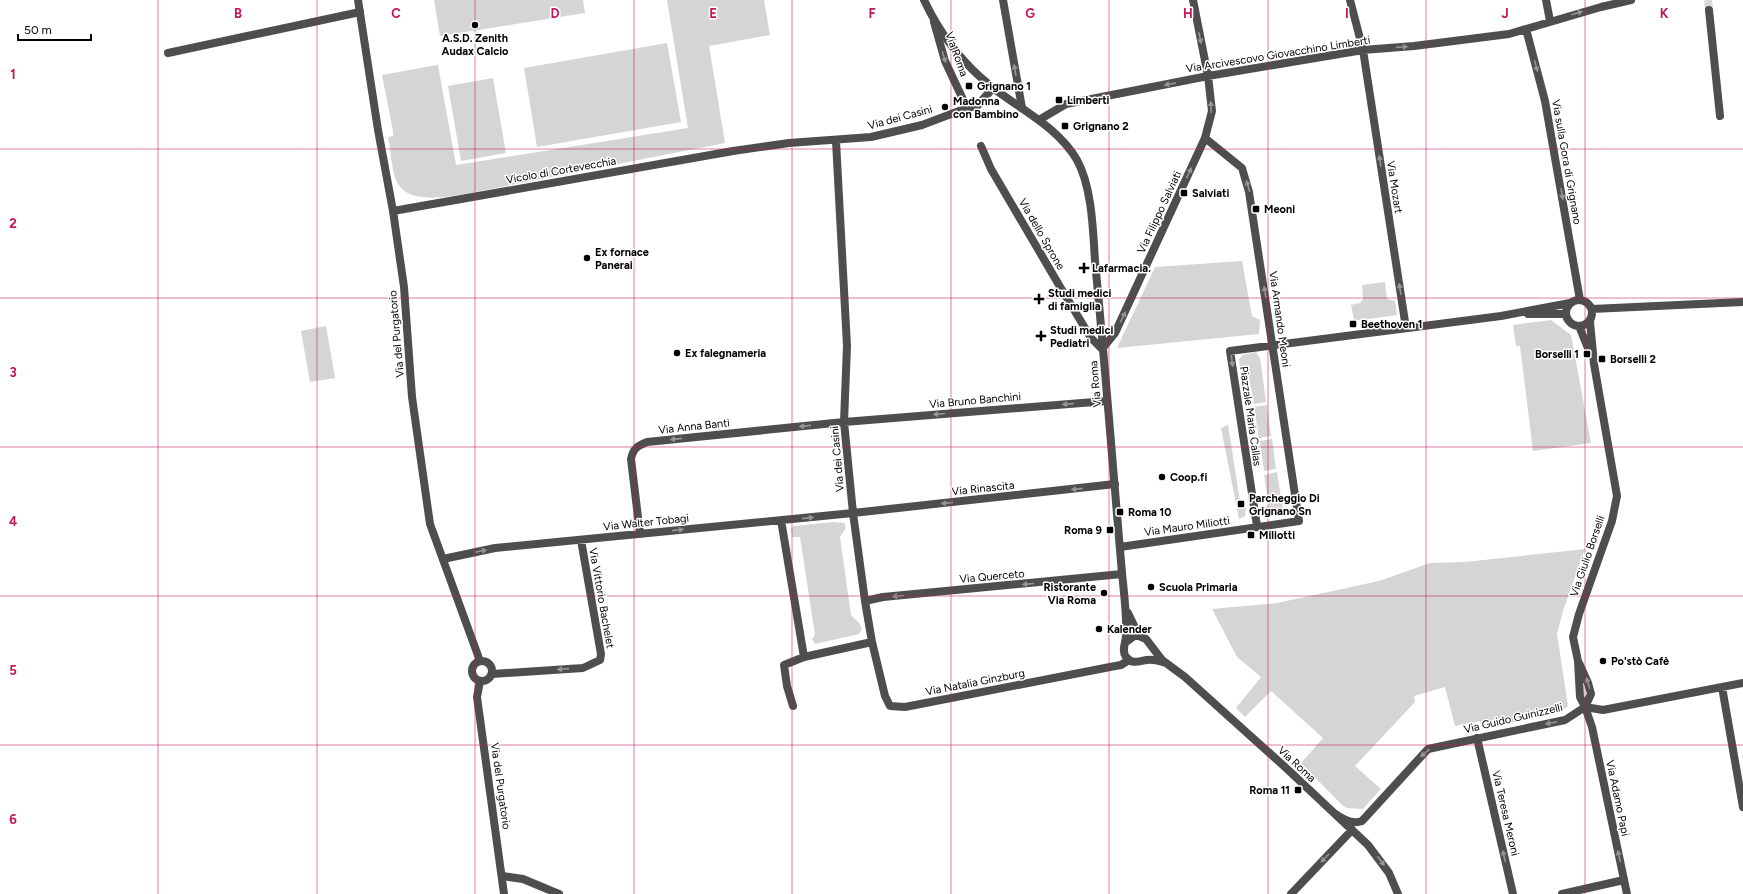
<svg xmlns="http://www.w3.org/2000/svg" width="1743" height="894" font-family="Figtree,sans-serif">
<style>
.green{fill:#d5d5d5}
.lines{fill:none;stroke-linecap:round;stroke-linejoin:round}
.minor-tunnel{stroke:#d9d9d9;stroke-width:8;stroke-dasharray:8 4;stroke-linecap:butt}
.minor{stroke:#4e4e4e;stroke-width:8}
.tertiary{stroke:#4e4e4e;stroke-width:8}
.oneway{fill:#959595}
.grid{fill:none;stroke:#c2185b;stroke-width:1;stroke-opacity:0.55}
.poi-dot{fill:#000;stroke:#fff;stroke-width:1.5}
.labels{text-anchor:middle;stroke-width:3;stroke-linejoin:round;paint-order:stroke}
.poi-label{font-size:11px;font-weight:bold;fill:#000;stroke:#fff;text-anchor:start}
.street-label{font-size:11px;fill:#000;stroke:#fff}
.grid-label{font-size:13px;text-anchor:middle;font-weight:bold;fill:#c2185b;stroke:#fff;stroke-width:3;stroke-linejoin:round;paint-order:stroke}
</style>
<rect width="100%" height="100%" fill="#fff"/>
<path class="green" d="M434,0H583L585,13L440,36Z
M667,0H764L770,35L709,46L725,143L465,194C445,197 406,205 396,180C391,167 391,151 388,137L393,136V131L382,75L431,66L438,65L456,165L688,128Z
M667,43L681,122L537,147L524,68Z
M493,78L506,153L461,161L448,86Z
M1242,261L1252,316L1260,320L1259,334L1117,348L1155,267Z
M1385,282L1387,299L1395,301L1397,315L1354,321L1351,305L1360,303L1363,299L1362,285Z
M1551,320L1571,335L1591,443L1533,451L1520,346H1516L1513,325Z
M326,326L335,378L310,382L301,331Z
M1256,352L1260,358L1266,402L1254,404L1247,366L1240,367L1239,359L1243,355Z
M1267,405L1271,436L1259,438L1254,407Z
M1228,425L1241,507L1246,508L1245,516L1239,519L1221,428Z
M1272,439L1276,469L1264,471L1260,441Z
M1277,472L1283,510C1279,515 1269,517 1263,513L1262,508L1269,506L1264,475Z
M834,522L844,523C848,528 843,532 840,537L851,615L859,623L862,629L859,634L815,644L812,639L815,635L800,537H792L791,529L794,526Z
M1585,549L1563,611L1557,634L1568,706L1561,712L1482,729L1480,721L1455,726L1445,687L1414,696L1415,702L1355,766L1381,789L1363,809L1347,808L1342,805L1301,763L1323,738L1271,691L1245,717L1236,708L1261,677L1237,657L1212,609L1277,603L1379,581L1430,563L1465,562Z"/>
<g class="lines">
<path class="minor-tunnel" d="M1708,0L1709,10"/>
<path class="minor" d="M1003,0L1022,108
M1350,0L1363,50L1406,328
M1546,0L1550,21
M1709,10L1720,116
M934,22L945,61L967,108L977,106L993,88
M1526,29L1545,101L1580,300
M168,53L360,12
M1039,120L1066,104L1208,76L1363,50L1414,46L1509,34L1601,7L1631,0
M981,146L991,169L1059,285L1091,338L1102,349L1115,333L1205,138L1212,111L1208,76L1193,0
M393,211L733,151L789,143L871,137L922,125L967,108
M1566 313a13 13 0 1 1 26 0a13 13 0 1 1-26 0Z
M1592,309L1743,302
M1528,314H1566
M1579,326L1590,353
M781,520L804,657
M1257,526L1230,351L1501,316L1570,303
M640,534L631,459C633,449 637,446 647,442L844,422L1107,401
M1120,547L1299,521L1249,192L1242,168L1205,138
M443,559L495,548L853,513L1115,484
M865,601L883,597L1122,574
M872,642L885,696L890,706L905,707L1110,667L1121,665L1129,660
M1579,663L1588,683L1591,694L1585,707
M492,674L583,668L600,660L601,654L581,540
M1722,687L1743,807
M793,706L787,686L784,665L804,657L872,642L865,601L853,513L844,422L847,346L836,141
M1585,707L1580,697L1578,661L1573,637L1579,614L1612,521L1617,496L1594,364L1590,322
M1585,707L1603,710L1743,683
M1477,738L1513,894
M502,876L523,879L559,894
M1562,894L1624,880"/>
<path class="tertiary" d="M358,0L378,130L393,211L404,287L412,397L430,524L480,661
M924,0C940,34 963,64 992,87C1021,110 1058,127 1077,160C1092,187 1093,230 1095,261C1105,365 1113,469 1122,573C1124,594 1127,614 1126,635C1126,643 1121,650 1126,657C1132,665 1139,661 1147,660C1154,659 1160,661 1166,663
M1128,613L1139,636
M1126,642L1134,636H1139L1146,639L1162,660L1185,677L1285,767L1368,845L1389,873L1398,894
M472 671a10 10 0 1 1 20 0a10 10 0 1 1-20 0Z
M480,681L477,697L504,894
M1334,813C1342,819 1352,825 1362,821L1428,749L1565,720L1585,707L1592,727L1627,894
M1291,894L1352,830"/>
</g>
<defs><path id="oneway-solid" d="M-6-.8H1V-3.2L6.5 0L1 3.2V.8H-6Z"/></defs>
<g class="oneway">
<use href="#oneway-solid" transform="translate(1577 13) rotate(-16)"/>
<use href="#oneway-solid" transform="translate(1200 38) rotate(79)"/>
<use href="#oneway-solid" transform="translate(1402 47) rotate(-4)"/>
<use href="#oneway-solid" transform="translate(944 57) rotate(73)"/>
<use href="#oneway-solid" transform="translate(1536 66) rotate(75)"/>
<use href="#oneway-solid" transform="translate(1015 70) rotate(-100)"/>
<use href="#oneway-solid" transform="translate(1170 84) rotate(169)"/>
<use href="#oneway-solid" transform="translate(1211 107) rotate(-91)"/>
<use href="#oneway-solid" transform="translate(1380 161) rotate(-99)"/>
<use href="#oneway-solid" transform="translate(1189 173) rotate(-65)"/>
<use href="#oneway-solid" transform="translate(1248 186) rotate(-106)"/>
<use href="#oneway-solid" transform="translate(1562 194) rotate(80)"/>
<use href="#oneway-solid" transform="translate(1400 289) rotate(-99)"/>
<use href="#oneway-solid" transform="translate(1265 292) rotate(-99)"/>
<use href="#oneway-solid" transform="translate(1123 317) rotate(-65)"/>
<use href="#oneway-solid" transform="translate(1232 361) rotate(82)"/>
<use href="#oneway-solid" transform="translate(1068 404) rotate(175)"/>
<use href="#oneway-solid" transform="translate(939 414) rotate(175)"/>
<use href="#oneway-solid" transform="translate(805 426) rotate(174)"/>
<use href="#oneway-solid" transform="translate(676 439) rotate(174)"/>
<use href="#oneway-solid" transform="translate(1077 489) rotate(174)"/>
<use href="#oneway-solid" transform="translate(947 503) rotate(174)"/>
<use href="#oneway-solid" transform="translate(808 518) rotate(-6)"/>
<use href="#oneway-solid" transform="translate(678 530) rotate(-6)"/>
<use href="#oneway-solid" transform="translate(481 551) rotate(-12)"/>
<use href="#oneway-solid" transform="translate(1028 584) rotate(175)"/>
<use href="#oneway-solid" transform="translate(898 596) rotate(175)"/>
<use href="#oneway-solid" transform="translate(563 669) rotate(176)"/>
<use href="#oneway-solid" transform="translate(1588 683) rotate(-108)"/>
<use href="#oneway-solid" transform="translate(1551 723) rotate(169)"/>
<use href="#oneway-solid" transform="translate(1425 753) rotate(139)"/>
<use href="#oneway-solid" transform="translate(1504 856) rotate(-103)"/>
<use href="#oneway-solid" transform="translate(1619 856) rotate(-102)"/>
<use href="#oneway-solid" transform="translate(1325 858) rotate(134)"/>
<use href="#oneway-solid" transform="translate(1381 861) rotate(53)"/>
</g>
<path class="grid" d="M158,0V894M317,0V894M475,0V894M634,0V894M792,0V894M951,0V894M1109,0V894M1268,0V894M1426,0V894M1585,0V894M0,149H1743M0,298H1743M0,447H1743M0,596H1743M0,745H1743"/>
<g class="poi-dot">
<circle cx="475" cy="25" r="4"/>
<rect x="965" y="82" width="8" height="8" rx="2"/>
<rect x="1055" y="96" width="8" height="8" rx="2"/>
<circle cx="945" cy="107" r="4"/>
<rect x="1061" y="122" width="8" height="8" rx="2"/>
<rect x="1180" y="189" width="8" height="8" rx="2"/>
<rect x="1252" y="205" width="8" height="8" rx="2"/>
<circle cx="587" cy="258" r="4"/>
<path d="M1082 262h4v4h4v4h-4v4h-4v-4h-4v-4h4z"/>
<path d="M1037 293h4v4h4v4h-4v4h-4v-4h-4v-4h4z"/>
<rect x="1349" y="320" width="8" height="8" rx="2"/>
<path d="M1039 330h4v4h4v4h-4v4h-4v-4h-4v-4h4z"/>
<circle cx="677" cy="353" r="4"/>
<rect x="1583" y="350" width="8" height="8" rx="2"/>
<rect x="1598" y="355" width="8" height="8" rx="2"/>
<circle cx="1162" cy="477" r="4"/>
<rect x="1237" y="500" width="8" height="8" rx="2"/>
<rect x="1116" y="508" width="8" height="8" rx="2"/>
<rect x="1106" y="526" width="8" height="8" rx="2"/>
<rect x="1247" y="531" width="8" height="8" rx="2"/>
<circle cx="1151" cy="587" r="4"/>
<circle cx="1104" cy="593" r="4"/>
<circle cx="1099" cy="629" r="4"/>
<circle cx="1603" cy="661" r="4"/>
<rect x="1294" y="786" width="8" height="8" rx="2"/>
</g>
<g class="labels">
<g class="poi-label">
<text x="475" y="42" text-anchor="middle">A.S.D. Zenith<tspan x="475" dy="13">Audax Calcio</tspan></text>
<text x="977" y="90">Grignano 1</text>
<text x="1067" y="104">Limberti</text>
<text x="953" y="105">Madonna<tspan x="953" dy="13">con Bambino</tspan></text>
<text x="1073" y="130">Grignano 2</text>
<text x="1192" y="197">Salviati</text>
<text x="1264" y="213">Meoni</text>
<text x="595" y="256">Ex fornace<tspan x="595" dy="13">Panerai</tspan></text>
<text x="1092" y="272">Lafarmacia.</text>
<text x="1048" y="297">Studi medici<tspan x="1048" dy="13">di famiglia</tspan></text>
<text x="1361" y="328">Beethoven 1</text>
<text x="1050" y="334">Studi medici<tspan x="1050" dy="13">Pediatri</tspan></text>
<text x="685" y="357">Ex falegnameria</text>
<text x="1579" y="358" text-anchor="end">Borselli 1</text>
<text x="1610" y="363">Borselli 2</text>
<text x="1170" y="481">Coop.fi</text>
<text x="1249" y="502">Parcheggio Di<tspan x="1249" dy="13">Grignano Sn</tspan></text>
<text x="1128" y="516">Roma 10</text>
<text x="1102" y="534" text-anchor="end">Roma 9</text>
<text x="1259" y="539">Miliotti</text>
<text x="1096" y="591" text-anchor="end">Ristorante<tspan x="1096" dy="13">Via Roma</tspan></text>
<text x="1159" y="591">Scuola Primaria</text>
<text x="1107" y="633">Kalender</text>
<text x="1611" y="665">Po'stò Cafè</text>
<text x="1290" y="794" text-anchor="end">Roma 11</text>
</g>
<g class="street-label">
<text transform="translate(957 54) rotate(70)" y="4">Via Roma</text>
<text transform="translate(1278 54) rotate(-9)" y="4">Via Arcivescovo Giovacchino Limberti</text>
<text transform="translate(900 117) rotate(-15)" y="4">Via dei Casini</text>
<text transform="translate(1567 162) rotate(80)" y="4">Via sulla Gora di Grignano</text>
<text transform="translate(561 170) rotate(-10)" y="4">Vicolo di Cortevecchia</text>
<text transform="translate(1395 187) rotate(81)" y="4">Via Mozart</text>
<text transform="translate(1159 212) rotate(-65)" y="4">Via Filippo Salviati</text>
<text transform="translate(1042 234) rotate(60)" y="4">Via dello Sprone</text>
<text transform="translate(1280 319) rotate(82)" y="4">Via Armando Meoni</text>
<text transform="translate(396 334) rotate(-95)" y="4">Via del Purgatorio</text>
<text transform="translate(1095 384) rotate(-95)" y="4">Via Roma</text>
<text transform="translate(975 400) rotate(-5)" y="4">Via Bruno Banchini</text>
<text transform="translate(1251 416) rotate(82)" y="4">Piazzale Maria Callas</text>
<text transform="translate(694 426) rotate(-6)" y="4">Via Anna Banti</text>
<text transform="translate(837 459) rotate(-95)" y="4">Via dei Casini</text>
<text transform="translate(983 488) rotate(-6)" y="4">Via Rinascita</text>
<text transform="translate(646 522) rotate(-6)" y="4">Via Walter Tobagi</text>
<text transform="translate(1187 526) rotate(-8)" y="4">Via Mauro Miliotti</text>
<text transform="translate(1587 556) rotate(-71)" y="4">Via Giulio Borselli</text>
<text transform="translate(992 576) rotate(-5)" y="4">Via Querceto</text>
<text transform="translate(602 598) rotate(80)" y="4">Via Vittorio Bachelet</text>
<text transform="translate(975 682) rotate(-11)" y="4">Via Natalia Ginzburg</text>
<text transform="translate(1513 718) rotate(-13)" y="4">Via Guido Guinizzelli</text>
<text transform="translate(1297 764) rotate(43)" y="4">Via Roma</text>
<text transform="translate(501 786) rotate(82)" y="4">Via del Purgatorio</text>
<text transform="translate(1618 798) rotate(78)" y="4">Via Adamo Papi</text>
<text transform="translate(1506 813) rotate(77)" y="4">Via Teresa Meroni</text>
</g>
</g>
<g class="grid-label">
<text x="238" y="18">B</text>
<text x="396" y="18">C</text>
<text x="555" y="18">D</text>
<text x="713" y="18">E</text>
<text x="872" y="18">F</text>
<text x="1030" y="18">G</text>
<text x="1188" y="18">H</text>
<text x="1347" y="18">I</text>
<text x="1505" y="18">J</text>
<text x="1664" y="18">K</text>
<text x="13" y="79">1</text>
<text x="13" y="228">2</text>
<text x="13" y="377">3</text>
<text x="13" y="526">4</text>
<text x="13" y="675">5</text>
<text x="13" y="824">6</text>
</g>
<path d="M18 34v6h73v-6" fill="none" stroke="#000000" stroke-width="2"/>
<text x="24" y="34" font-size="12" fill="#000000" stroke="#ffffff" stroke-width="3" paint-order="stroke">50 m</text>
</svg>
